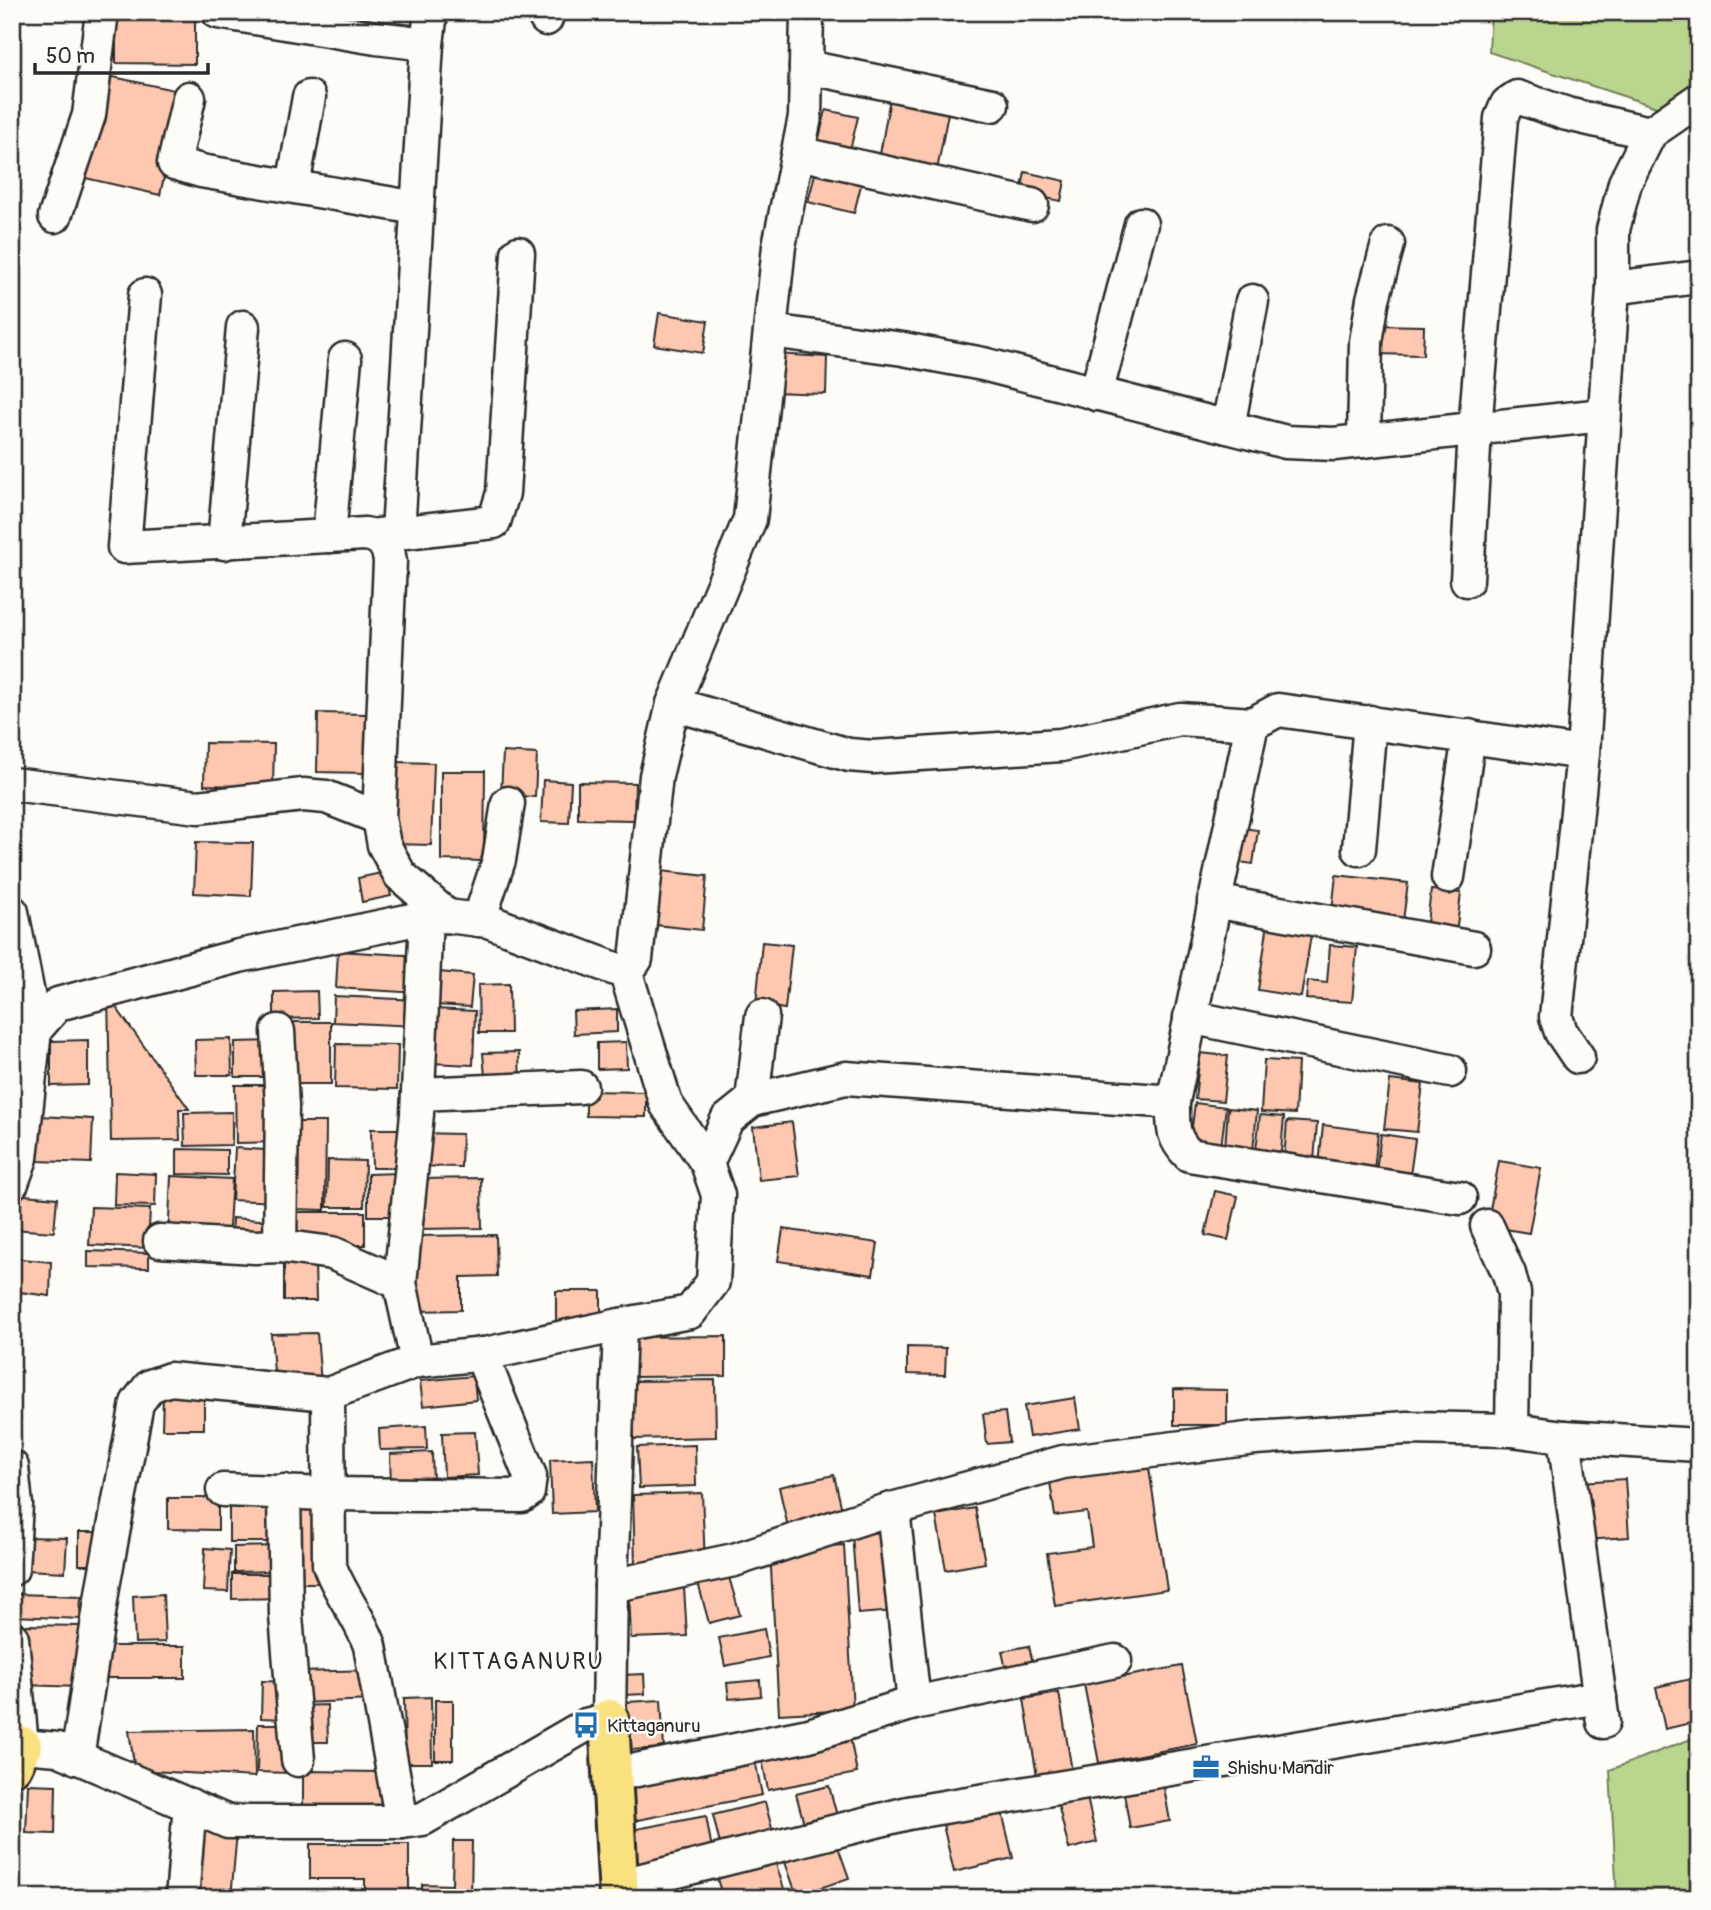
<svg xmlns="http://www.w3.org/2000/svg" width="1711" height="1910" font-family="Pangolin,sans-serif">
<style>
.green{fill:#bad68e;stroke:#72805c;stroke-width:2}
.building{fill:#fdc8af;stroke:#2b2b2b;stroke-width:2}
.lines{fill:none;stroke-linecap:round;stroke-linejoin:round}
.minor-casing{stroke:#2b2b2b;stroke-width:37}
.major-casing{stroke:#2b2b2b;stroke-width:44}
.minor{stroke:#fdfcf7;stroke-width:32}
.major{stroke:#fae180;stroke-width:38}
.labels{text-anchor:middle;stroke-width:5;stroke-linejoin:round;paint-order:stroke}
.poi-label{font-size:19px;fill:#2b2b2b;stroke:#fdfcf7;text-anchor:start}
.quarter-label{font-size:23px;letter-spacing:2px;fill:#2b2b2b;stroke:#fdfcf7}
</style>
<rect width="100%" height="100%" fill="#fdfcf7"/>
<filter id="ink" filterUnits="userSpaceOnUse"><feTurbulence type="fractalNoise" baseFrequency=".0143" numOctaves="2"/><feDisplacementMap in="SourceGraphic" scale="14" xChannelSelector="R" yChannelSelector="G"/><feConvolveMatrix kernelMatrix="1 2 1 2 8 2 1 2 1" color-interpolation-filters="sRGB"/></filter>
<g filter="url(#ink)">
<g class="green">
<polygon points="1491,12 1699,12 1699,121 1489,52"/>
<polygon points="1699,1736 1699,1898 1617,1898 1610,1770"/>
</g>
<g class="building">
<polygon points="116,13 195,14 195,64 116,63"/>
<polygon points="104,75 183,92 160,195 81,177"/>
<polygon points="890,98 949,108 937,170 879,160"/>
<polygon points="826,110 858,117 850,150 818,142"/>
<polygon points="817,166 863,177 854,213 808,202"/>
<polygon points="1025,172 1065,181 1061,201 1021,193"/>
<polygon points="659,313 708,321 703,353 654,345"/>
<polygon points="1375,325 1424,326 1423,355 1374,354"/>
<polygon points="774,354 827,357 826,394 772,392"/>
<polygon points="318,713 367,714 366,773 317,772"/>
<polygon points="205,743 274,744 273,787 204,785"/>
<polygon points="503,752 537,754 535,797 501,795"/>
<polygon points="397,762 434,763 431,845 394,844"/>
<polygon points="441,771 485,771 484,861 441,860"/>
<polygon points="543,780 571,782 569,823 541,822"/>
<polygon points="578,782 635,783 634,820 578,819"/>
<polygon points="1242,828 1258,830 1253,864 1238,862"/>
<polygon points="196,842 253,843 251,896 194,893"/>
<polygon points="661,871 707,876 702,930 656,925"/>
<polygon points="386,872 391,896 362,902 358,878"/>
<polygon points="1336,875 1408,883 1402,928 1331,920"/>
<polygon points="1431,890 1461,893 1456,934 1426,931"/>
<polygon points="1268,923 1312,929 1301,997 1258,990"/>
<polygon points="762,942 792,945 785,1009 756,1005"/>
<polygon points="1330,945 1357,947 1352,1002 1306,999 1308,981 1327,983"/>
<polygon points="338,951 421,956 419,993 336,988"/>
<polygon points="439,972 473,975 470,1007 436,1005"/>
<polygon points="509,984 510,1033 479,1033 478,985"/>
<polygon points="317,991 318,1018 274,1019 274,992"/>
<polygon points="108,996 189,1109 179,1109 180,1140 111,1141"/>
<polygon points="334,996 418,1000 416,1026 333,1022"/>
<polygon points="433,1009 475,1011 473,1065 431,1063"/>
<polygon points="617,1009 617,1032 574,1034 573,1011"/>
<rect x="281" y="1022" width="50" height="62"/>
<polygon points="231,1039 232,1075 196,1075 195,1040"/>
<polygon points="88,1040 88,1085 51,1086 51,1041"/>
<polygon points="272,1041 272,1077 235,1077 235,1042"/>
<polygon points="626,1042 627,1068 597,1069 597,1043"/>
<polygon points="336,1044 398,1045 397,1089 335,1088"/>
<polygon points="519,1052 520,1086 486,1088 483,1053"/>
<polygon points="1200,1053 1228,1056 1223,1101 1195,1099"/>
<polygon points="1264,1060 1298,1062 1295,1114 1261,1112"/>
<polygon points="1390,1080 1423,1084 1417,1132 1384,1129"/>
<polygon points="235,1085 280,1085 281,1142 236,1143"/>
<polygon points="586,1091 646,1092 646,1117 586,1116"/>
<polygon points="1195,1103 1226,1107 1221,1147 1190,1143"/>
<polygon points="1228,1108 1257,1111 1253,1150 1225,1148"/>
<polygon points="232,1112 232,1145 185,1146 184,1113"/>
<polygon points="1260,1115 1284,1117 1281,1152 1256,1150"/>
<polygon points="40,1116 93,1119 91,1163 38,1161"/>
<polygon points="1287,1121 1317,1123 1314,1162 1284,1160"/>
<polygon points="294,1122 326,1122 325,1210 292,1209"/>
<polygon points="792,1122 799,1176 759,1180 753,1127"/>
<polygon points="1323,1125 1378,1132 1374,1171 1319,1165"/>
<polygon points="371,1129 403,1129 403,1168 372,1168"/>
<polygon points="416,1133 462,1134 461,1167 415,1166"/>
<polygon points="1381,1134 1415,1139 1410,1176 1376,1172"/>
<polygon points="235,1148 280,1151 277,1202 232,1200"/>
<polygon points="177,1149 227,1150 227,1175 177,1174"/>
<polygon points="328,1160 365,1161 364,1207 327,1207"/>
<polygon points="1499,1161 1541,1168 1529,1233 1487,1226"/>
<polygon points="115,1172 156,1174 155,1206 114,1205"/>
<polygon points="399,1173 400,1216 368,1216 368,1174"/>
<polygon points="171,1176 232,1179 228,1243 168,1240"/>
<polygon points="481,1178 482,1228 420,1229 419,1179"/>
<polygon points="1215,1191 1238,1196 1228,1240 1205,1235"/>
<polygon points="13,1194 57,1198 54,1232 12,1229"/>
<polygon points="91,1207 150,1209 148,1248 89,1245"/>
<rect x="297" y="1212" width="68" height="33"/>
<polygon points="232,1218 273,1221 271,1245 231,1243"/>
<polygon points="783,1229 878,1243 873,1275 778,1261"/>
<polygon points="496,1235 497,1276 461,1277 461,1310 415,1311 413,1236"/>
<polygon points="88,1251 149,1253 149,1268 88,1267"/>
<polygon points="12,1258 51,1262 50,1296 12,1291"/>
<polygon points="284,1264 315,1264 316,1301 284,1301"/>
<rect x="556" y="1291" width="45" height="37"/>
<polygon points="317,1333 321,1384 275,1385 271,1334"/>
<polygon points="726,1336 726,1376 633,1377 632,1337"/>
<polygon points="907,1347 946,1348 945,1375 907,1374"/>
<polygon points="474,1376 476,1400 423,1406 420,1381"/>
<polygon points="715,1380 716,1437 634,1439 633,1381"/>
<polygon points="1174,1389 1227,1390 1227,1425 1174,1425"/>
<polygon points="163,1395 204,1396 204,1429 162,1429"/>
<polygon points="1075,1398 1080,1429 1029,1437 1024,1406"/>
<polygon points="1005,1412 1009,1442 987,1444 983,1414"/>
<polygon points="426,1426 427,1449 380,1450 379,1429"/>
<polygon points="475,1432 478,1475 444,1477 442,1433"/>
<polygon points="695,1445 696,1486 639,1488 637,1447"/>
<polygon points="432,1452 433,1484 391,1485 390,1454"/>
<polygon points="593,1458 595,1512 552,1514 550,1460"/>
<polygon points="1148,1461 1167,1590 1055,1606 1047,1553 1092,1547 1087,1512 1055,1516 1049,1475"/>
<polygon points="834,1475 843,1515 788,1527 779,1487"/>
<polygon points="1625,1479 1629,1537 1584,1540 1580,1482"/>
<polygon points="702,1493 705,1563 635,1565 633,1495"/>
<polygon points="168,1498 218,1498 218,1530 168,1529"/>
<polygon points="322,1503 325,1583 296,1583 293,1504"/>
<rect x="229" y="1506" width="49" height="36"/>
<polygon points="975,1508 985,1563 946,1570 936,1515"/>
<polygon points="79,1532 100,1532 99,1565 79,1565"/>
<polygon points="889,1532 895,1611 858,1614 852,1534"/>
<polygon points="26,1537 67,1538 65,1572 25,1570"/>
<polygon points="844,1545 853,1710 779,1714 770,1550"/>
<polygon points="278,1546 279,1571 234,1572 234,1547"/>
<polygon points="205,1548 230,1550 228,1592 203,1591"/>
<polygon points="232,1574 283,1574 283,1598 232,1599"/>
<polygon points="728,1574 740,1615 709,1623 698,1583"/>
<polygon points="684,1588 687,1636 631,1638 629,1590"/>
<polygon points="16,1594 81,1596 80,1619 15,1616"/>
<polygon points="163,1594 165,1642 135,1643 133,1596"/>
<polygon points="26,1625 80,1626 79,1687 24,1685"/>
<polygon points="764,1629 769,1657 725,1666 719,1638"/>
<rect x="95" y="1646" width="90" height="32"/>
<polygon points="1029,1646 1034,1668 1007,1674 1002,1651"/>
<polygon points="1182,1666 1197,1744 1099,1763 1084,1684"/>
<polygon points="372,1670 373,1700 300,1703 299,1672"/>
<polygon points="644,1674 645,1694 623,1695 621,1675"/>
<polygon points="1699,1677 1699,1721 1665,1729 1656,1687"/>
<polygon points="760,1680 761,1696 729,1699 727,1683"/>
<polygon points="262,1681 289,1682 287,1719 261,1718"/>
<polygon points="1059,1693 1073,1777 1038,1782 1024,1699"/>
<polygon points="431,1697 432,1763 405,1763 404,1698"/>
<rect x="435" y="1700" width="18" height="60"/>
<polygon points="661,1700 664,1748 629,1750 627,1702"/>
<polygon points="327,1705 328,1742 300,1742 299,1706"/>
<polygon points="258,1724 291,1724 290,1773 257,1772"/>
<polygon points="254,1729 255,1777 135,1770 129,1731"/>
<polygon points="850,1737 857,1773 768,1790 761,1754"/>
<polygon points="753,1750 762,1795 628,1822 619,1777"/>
<polygon points="303,1771 381,1772 381,1811 303,1810"/>
<polygon points="1162,1776 1170,1821 1130,1828 1122,1782"/>
<polygon points="28,1784 56,1785 55,1834 26,1833"/>
<polygon points="829,1786 839,1823 806,1831 796,1794"/>
<polygon points="1086,1793 1097,1842 1069,1849 1057,1800"/>
<polygon points="765,1802 775,1840 722,1853 713,1815"/>
<polygon points="1002,1812 1013,1858 954,1872 943,1825"/>
<polygon points="706,1816 714,1860 640,1875 631,1830"/>
<polygon points="194,1829 237,1832 231,1898 187,1898"/>
<polygon points="453,1841 472,1841 471,1898 422,1898 422,1884 452,1885"/>
<polygon points="310,1844 409,1844 409,1898 365,1898 365,1879 310,1879"/>
<polygon points="837,1844 849,1878 797,1896 785,1862"/>
<polygon points="775,1861 787,1898 723,1898 717,1879"/>
</g>
<g class="lines">
<g class="minor-casing">
<g id="minor">
<polyline points="218,12 376,38 427,44 398,533"/>
<polyline points="546,19 548,12"/>
<polyline points="427,44 431,12"/>
<polyline points="806,67 992,105"/>
<polyline points="189,98 174,163 201,171 417,208"/>
<polyline points="798,153 1032,205"/>
<polyline points="293,186 309,97"/>
<polyline points="55,216 89,115 102,12"/>
<polyline points="1613,288 1613,230 1625,183 1650,133 1698,100"/>
<path d="M145,295L124,547L365,534C381,536 388,545 390,561L379,818L384,845L400,875L447,916"/>
<polyline points="771,331 903,349 983,364 1286,442 1334,444 1603,415"/>
<polyline points="1096,394 1141,224"/>
<polyline points="1228,427 1252,301"/>
<polyline points="1364,441 1366,342 1373,299 1388,244"/>
<polyline points="379,535 494,522 503,493 518,253"/>
<polyline points="329,536 345,359"/>
<polyline points="224,543 243,327"/>
<polyline points="1467,580 1475,429 1501,118 1507,104 1517,97 1567,114 1650,133"/>
<polyline points="673,704 849,755 873,757 1061,745 1180,719 1252,724"/>
<polyline points="12,784 198,807 303,795 326,797 379,818"/>
<polyline points="1359,849 1370,722"/>
<polyline points="1448,877 1469,736"/>
<polyline points="1214,901 1474,948"/>
<polyline points="12,912 35,1030"/>
<polyline points="479,920 499,860 508,803"/>
<polyline points="626,973 636,959 656,776 673,704 750,519 779,246 805,117 807,12"/>
<polyline points="1190,1017 1450,1071"/>
<polyline points="278,1031 282,1107 280,1246"/>
<polyline points="1578,1057 1561,1032 1556,1017 1583,753"/>
<polyline points="418,1094 581,1087"/>
<polyline points="752,1100 762,1016"/>
<path d="M1173,1102C1173,1125 1171,1137 1189,1155L1460,1198"/>
<polyline points="707,1163 727,1120 752,1100 846,1078 1173,1102 1252,724 1278,710 1583,753 1613,288 1699,277"/>
<polyline points="12,1183 21,1158 35,1030 58,1004 239,956 426,917 447,916 488,921 626,973"/>
<polyline points="1487,1226 1509,1274 1514,1293 1512,1430"/>
<polyline points="160,1241 255,1247 280,1246 332,1253 400,1283"/>
<polyline points="417,1361 400,1283 417,1114 426,917"/>
<path d="M328,1394L329,1564C339,1593 360,1617 370,1646L402,1822"/>
<polyline points="1564,1437 1603,1722"/>
<polyline points="12,1467 16,1505 12,1569"/>
<polyline points="223,1490 328,1494 522,1496 528,1492 530,1476 481,1354"/>
<polyline points="284,1491 286,1616 298,1760"/>
<polyline points="893,1509 914,1703"/>
<polyline points="611,1586 734,1560 881,1512 1063,1462 1255,1438 1407,1428 1512,1430 1564,1437 1699,1445"/>
<polyline points="12,1638 22,1746 58,1749 228,1822 402,1822 423,1819 586,1725 609,1719 611,1586 620,1325 690,1312 713,1282 718,1195 707,1163 666,1104 626,973"/>
<polyline points="77,1758 103,1587 137,1403 150,1386 170,1379 328,1394 417,1361 485,1354 620,1325"/>
<polyline points="612,1775 809,1735 914,1703 1115,1661"/>
<polyline points="618,1886 908,1813 1600,1697"/>
<polyline points="182,1898 190,1805"/>
</g>
</g>
<g class="major-casing">
<g id="major">
<polyline points="609,1719 619,1898"/>
<polyline points="12,1766 22,1746"/>
</g>
</g>
<use href="#minor" class="minor"/>
<use href="#major" class="major"/>
</g>
</g>
<defs>
<g id="bus-bare" transform="scale(2.1)"><path d="M-5-6H5V4H4V6H2V4H-2V6H-4V4H-5ZM-3.5-4V0h7V-4ZM-3.5 1.2v1.5H-2V1.2ZM2 1.2v1.5H3.5V1.2Z" fill="#1f6fb2" stroke="#fdfcf7" stroke-width="2.5" paint-order="stroke"/></g>
<g id="office-bare" transform="scale(2.1)"><path d="M-6-3h4V-5.5h4V-3h4V5H-6ZM-1-4.5V-3h2v-1.5ZM-6 0V1H6V0Z" fill="#1f6fb2" stroke="#fdfcf7" stroke-width="2.5" paint-order="stroke"/></g>
</defs>
<g fill-rule="evenodd">
<use href="#bus-bare" x="586" y="1725"/>
<use href="#office-bare" x="1206" y="1767"/>
</g>
<g class="labels">
<g class="poi-label">
<text x="607" y="1732">Kittaganuru</text>
<text x="1227" y="1774">Shishu Mandir</text>
</g>
<g class="quarter-label">
<text x="519" y="1669">KITTAGANURU</text>
</g>
</g>
<rect width="1711" height="1910" fill="none" stroke="#fdfcf7" stroke-width="42"/>
<rect x="21" y="21" width="1669" height="1868" fill="none" stroke="#2b2b2b" stroke-width="2.5" filter="url(#ink)"/>
<path d="M35 63v10h173v-10" fill="none" stroke="#2b2b2b" stroke-width="3.5"/>
<text x="46" y="63" font-size="21" fill="#2b2b2b" stroke="#fdfcf7" stroke-width="5" paint-order="stroke">50 m</text>
</svg>
